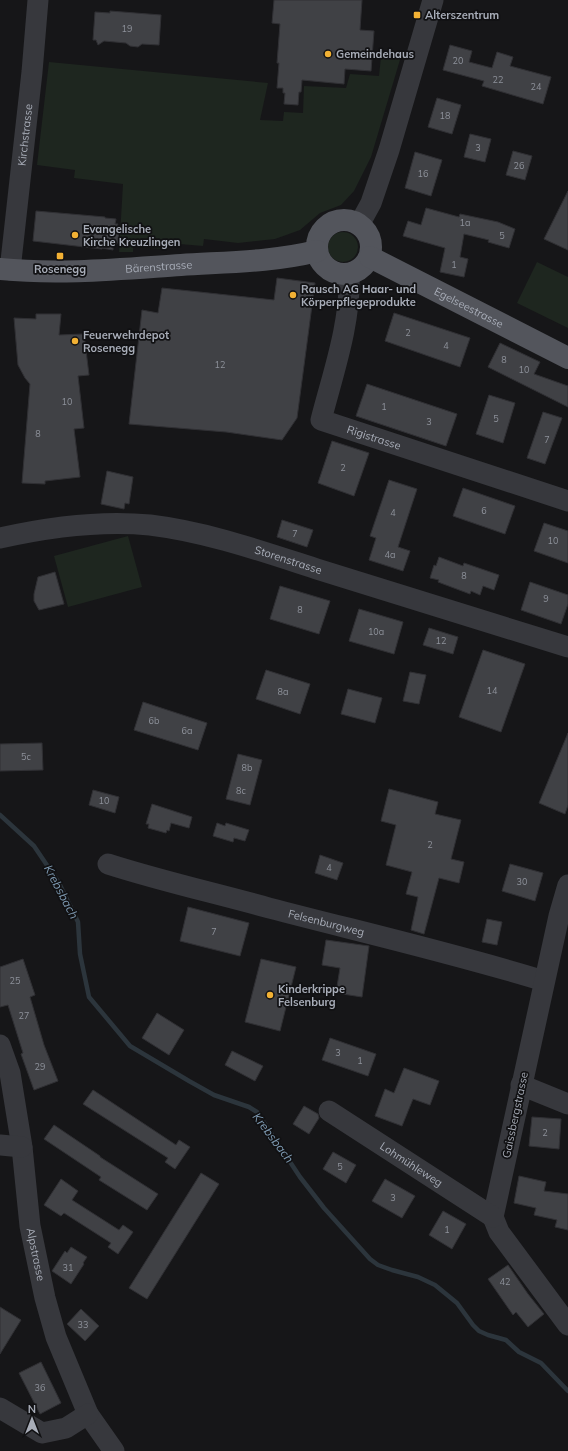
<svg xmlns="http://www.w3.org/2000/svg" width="568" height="1451" font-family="Mulish,sans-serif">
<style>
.green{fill:#1e261f}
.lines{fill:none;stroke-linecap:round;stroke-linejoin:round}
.stream{stroke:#2c353c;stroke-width:4.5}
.building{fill:#404145;stroke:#303034}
.minor{stroke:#37383d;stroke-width:21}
.major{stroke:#53555c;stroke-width:22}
.poi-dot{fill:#f2b134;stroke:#111113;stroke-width:1.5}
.labels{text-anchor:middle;stroke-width:3.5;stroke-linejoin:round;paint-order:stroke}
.number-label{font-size:9px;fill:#8e929b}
.poi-label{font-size:11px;font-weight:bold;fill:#a8adb8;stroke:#111113;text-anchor:start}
.street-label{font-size:11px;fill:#a8adb8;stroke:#111113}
.water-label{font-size:12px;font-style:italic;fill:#7f9bb3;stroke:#111113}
</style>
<rect width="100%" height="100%" fill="#161618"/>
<g class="green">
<polygon points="402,53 371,157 354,191 341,205 320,213 300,230 275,239 238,243 204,239 203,246 168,243 167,249 133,247 133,252 119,252 123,184 74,178 75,170 37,165 49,62 268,83 260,120 283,121 284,112 303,113 304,86 346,88 350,74 379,76 381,57"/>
<circle cx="343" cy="247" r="15"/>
<polygon points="537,262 568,277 568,328 517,303"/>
<polygon points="128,536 142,587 68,607 54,556"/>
</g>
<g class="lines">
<polyline class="stream" points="0,815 34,846 59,883 78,922 80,954 89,997 130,1046 189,1081 214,1095 249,1107 257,1112 300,1177 324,1208 370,1259 378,1265 392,1270 418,1277 435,1285 457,1303 473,1325 479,1331 488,1335 506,1340 519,1352 541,1363 568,1391"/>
</g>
<g class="building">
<polygon points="274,0 362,0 360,30 374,31 371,71 345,69 344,84 302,80 301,92 299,92 298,105 284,104 285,93 283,93 283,88 277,88 279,63 277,63 280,24 272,23"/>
<polygon points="110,11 161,15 159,45 142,44 138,47 130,46 126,43 104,41 98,45 96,40 93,40 95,12 110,13"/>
<polygon points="450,45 472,51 469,62 492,68 497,52 513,57 510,66 551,77 543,104 482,86 484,81 443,70"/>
<polygon points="437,98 461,105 452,134 428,127"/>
<polygon points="470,134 491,139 485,162 464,157"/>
<polygon points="513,151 532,156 525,180 506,175"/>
<polygon points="415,152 442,160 431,196 405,188"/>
<polygon points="568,191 568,250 544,239"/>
<polygon points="426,208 459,217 460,214 498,222 515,229 509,248 488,242 489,240 464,234 460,257 468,259 464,277 440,272 445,248 403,236 408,221 421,225"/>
<polygon points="36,211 105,217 105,218 116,219 115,224 118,224 117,226 119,227 118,243 116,243 116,245 113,245 113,250 102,248 102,249 33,241"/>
<polygon points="277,278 315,283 297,418 282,440 226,432 129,424 142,310 158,313 162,288 274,300"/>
<polygon points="394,313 470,338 460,367 385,341"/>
<polygon points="36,314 61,314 59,335 84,334 89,375 78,376 84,428 74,429 80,477 45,481 45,484 22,483 30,384 25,378 18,365 14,318 36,319"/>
<polygon points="500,343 540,362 534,374 568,386 568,407 488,367"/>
<polygon points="367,384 457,414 446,446 356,416"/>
<polygon points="489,395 515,403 503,443 476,434"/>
<polygon points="543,412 562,418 545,464 527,458"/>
<polygon points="332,441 369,453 354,496 318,483"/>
<polygon points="107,471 133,477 129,504 125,503 124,509 101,504"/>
<polygon points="389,480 417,489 398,547 410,551 403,571 369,560 376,538 370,536"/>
<polygon points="463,488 515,506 505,534 453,516"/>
<polygon points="282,520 313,530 307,547 277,537"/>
<polygon points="544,523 568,531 568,563 534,551"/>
<polygon points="439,557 463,566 464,563 499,575 494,590 483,586 480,595 471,591 470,594 438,582 439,580 430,578 434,565 436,566"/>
<polygon points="55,572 64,604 39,610 34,601 34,594 38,577"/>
<polygon points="530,582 568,595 568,604 561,624 521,610"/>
<polygon points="280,586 330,601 319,634 270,619"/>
<polygon points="359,609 403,622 394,654 349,641"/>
<polygon points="429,628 458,637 453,654 423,645"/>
<polygon points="483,650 525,664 501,732 459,717"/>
<polygon points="266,670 310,684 300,714 256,699"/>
<polygon points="410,672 426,675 419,704 403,701"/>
<polygon points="348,689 382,698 375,723 341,714"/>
<polygon points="143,702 207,723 198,750 134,730"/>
<polygon points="568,733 568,805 565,814 539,803"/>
<polygon points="42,743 43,770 0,771 0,744"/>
<polygon points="238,754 262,760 250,805 226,799"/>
<polygon points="389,789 438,802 435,814 461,820 451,859 464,862 459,883 439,878 424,934 411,930 418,897 406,894 412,872 386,865 396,825 381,821"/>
<polygon points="93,790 119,797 115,813 89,805"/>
<polygon points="152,804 192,817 189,828 171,823 169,831 167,830 166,833 148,828 149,824 146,824"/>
<polygon points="217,823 225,826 226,823 249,830 245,841 234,838 233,842 213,836"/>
<polygon points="320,855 343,863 337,880 315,873"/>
<polygon points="510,864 543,873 535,901 502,891"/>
<polygon points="188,907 249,923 240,956 180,941"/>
<polygon points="487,919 502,922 497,945 482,942"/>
<polygon points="326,940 369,946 362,997 336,993 340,968 322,965"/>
<polygon points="23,959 35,995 30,997 44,1045 58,1081 34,1090 21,1054 23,1053 8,1005 0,1007 0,967"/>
<polygon points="261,959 296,967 280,1031 245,1022"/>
<polygon points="157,1013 184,1030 169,1055 142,1038"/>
<polygon points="330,1038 376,1054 368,1076 322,1060"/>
<polygon points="232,1051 263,1066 255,1081 225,1065"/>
<polygon points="404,1068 439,1081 430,1105 413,1099 402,1126 375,1116 385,1089 394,1093"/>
<polygon points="93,1090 176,1145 179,1140 190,1147 175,1169 165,1162 168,1158 83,1104"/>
<polygon points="304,1106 318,1114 319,1118 309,1134 293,1124"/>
<polygon points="532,1117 561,1119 559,1149 529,1146"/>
<polygon points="54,1125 100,1156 100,1157 158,1194 147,1210 99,1180 101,1177 44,1139"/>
<polygon points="333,1152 356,1165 346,1183 323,1169"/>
<polygon points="201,1173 219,1184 147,1299 129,1288"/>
<polygon points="519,1176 546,1182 544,1191 568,1194 568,1230 555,1227 557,1220 534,1215 536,1208 514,1203"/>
<polygon points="61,1179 78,1191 72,1200 119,1230 123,1225 133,1232 118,1254 108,1247 111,1243 64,1213 61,1216 44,1205"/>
<polygon points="385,1179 415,1196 402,1218 372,1201"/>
<polygon points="443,1211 466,1224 452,1249 429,1235"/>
<polygon points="71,1247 87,1257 83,1263 84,1264 71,1284 52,1271 65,1251 67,1253"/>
<polygon points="508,1265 528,1294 544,1314 528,1327 516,1312 513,1315 488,1279"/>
<polygon points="0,1307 21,1320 0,1354"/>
<polygon points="81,1309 99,1326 85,1341 67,1324"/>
<polygon points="41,1362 61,1403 40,1414 19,1373"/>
</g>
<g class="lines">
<g class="minor">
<polyline points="359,225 371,203 389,150 433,0"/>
<path id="s1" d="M10,270L32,72L38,0"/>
<path id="s2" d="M349,274C351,323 333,373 321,420L568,501"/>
<path id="s3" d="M0,538C49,527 99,520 150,525C208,532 264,552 320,570C402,595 485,621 568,647"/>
<path id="s4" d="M108,864C161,881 215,893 269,908C361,932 453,953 544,981"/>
<polyline points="568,885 559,916 493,1217 499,1232 568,1325"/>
<path id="s5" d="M0,1045L10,1073L22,1147L30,1226L45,1298L56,1337L88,1414L114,1451"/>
<polyline points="521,1085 568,1104"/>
<path id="s6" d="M329,1111L493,1217"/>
<polyline points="0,1145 22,1147"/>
<polyline points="0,1408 42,1433 66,1428 88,1414"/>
</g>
<g class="major">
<circle cx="344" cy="247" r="27"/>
<path id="s7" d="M370,257L568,358"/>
<path id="s8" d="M0,269C60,275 121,269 181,265C226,262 273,262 317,251"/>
</g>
</g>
<g class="poi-dot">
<rect x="413" y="11" width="8" height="8" rx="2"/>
<circle cx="328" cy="54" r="4"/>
<circle cx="75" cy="235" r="4"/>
<rect x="56" y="252" width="8" height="8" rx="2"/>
<circle cx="293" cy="295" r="4"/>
<circle cx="75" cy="341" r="4"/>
<circle cx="270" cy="995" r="4"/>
</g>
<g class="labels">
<g class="number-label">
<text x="127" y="32">19</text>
<text x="458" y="64">20</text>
<text x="498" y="83">22</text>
<text x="536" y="90">24</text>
<text x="445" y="119">18</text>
<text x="478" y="151">3</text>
<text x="519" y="169">26</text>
<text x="423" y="177">16</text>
<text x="465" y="226">1a</text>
<text x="502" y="239">5</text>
<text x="454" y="268">1</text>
<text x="408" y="336">2</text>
<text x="446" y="349">4</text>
<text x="504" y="363">8</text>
<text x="220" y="368">12</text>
<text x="524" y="373">10</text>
<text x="67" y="405">10</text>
<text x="384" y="410">1</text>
<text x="496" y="422">5</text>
<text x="429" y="425">3</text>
<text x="38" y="437">8</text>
<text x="547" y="443">7</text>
<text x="343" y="471">2</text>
<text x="484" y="514">6</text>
<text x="393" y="516">4</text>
<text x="295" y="537">7</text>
<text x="553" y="544">10</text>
<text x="390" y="558">4a</text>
<text x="464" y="579">8</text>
<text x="546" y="602">9</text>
<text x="300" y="613">8</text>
<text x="376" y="635">10a</text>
<text x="441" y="644">12</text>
<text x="492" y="694">14</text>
<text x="283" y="695">8a</text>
<text x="154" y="724">6b</text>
<text x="187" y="734">6a</text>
<text x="26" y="760">5c</text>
<text x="247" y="771">8b</text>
<text x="241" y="794">8c</text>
<text x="104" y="804">10</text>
<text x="430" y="848">2</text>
<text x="329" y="871">4</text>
<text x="522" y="885">30</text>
<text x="214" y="935">7</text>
<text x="15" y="984">25</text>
<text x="24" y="1019">27</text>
<text x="338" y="1056">3</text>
<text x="360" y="1064">1</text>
<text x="40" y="1070">29</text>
<text x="545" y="1136">2</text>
<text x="340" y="1170">5</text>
<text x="393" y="1201">3</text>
<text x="447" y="1233">1</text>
<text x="68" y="1271">31</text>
<text x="505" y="1285">42</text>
<text x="83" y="1328">33</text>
<text x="40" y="1391">36</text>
</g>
<g class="poi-label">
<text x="425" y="19">Alterszentrum</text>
<text x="336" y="58">Gemeindehaus</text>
<text x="83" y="233">Evangelische<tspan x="83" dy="13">Kirche Kreuzlingen</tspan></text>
<text x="60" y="273" text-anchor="middle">Rosenegg</text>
<text x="301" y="293">Rausch AG Haar- und<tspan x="301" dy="13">Körperpflegeprodukte</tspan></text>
<text x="83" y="339">Feuerwehrdepot<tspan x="83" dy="13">Rosenegg</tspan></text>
<text x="278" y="993">Kinderkrippe<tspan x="278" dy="13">Felsenburg</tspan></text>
</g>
<g class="street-label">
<text dy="4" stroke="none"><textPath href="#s1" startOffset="136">Kirchstrasse</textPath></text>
<text dy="4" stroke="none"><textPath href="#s8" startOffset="159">Bärenstrasse</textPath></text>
<text dy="4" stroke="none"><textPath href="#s7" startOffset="111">Egelseestrasse</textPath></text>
<text dy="4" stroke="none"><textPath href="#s2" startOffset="205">Rigistrasse</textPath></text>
<text dy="4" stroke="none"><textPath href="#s3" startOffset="294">Storenstrasse</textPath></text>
<text dy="4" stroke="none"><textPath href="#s4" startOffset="226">Felsenburgweg</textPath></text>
<text transform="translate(515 1115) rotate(-78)" y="4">Gaissbergstrasse</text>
<text dy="4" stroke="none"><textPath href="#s6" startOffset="98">Lohmühleweg</textPath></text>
<text dy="4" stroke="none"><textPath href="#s5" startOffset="213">Alpstrasse</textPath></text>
</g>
<g class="water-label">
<text transform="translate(61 892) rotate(62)" y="4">Krebsbach</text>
<text transform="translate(273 1138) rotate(53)" y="4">Krebsbach</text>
</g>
</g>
<g transform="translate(32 1419)" stroke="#111113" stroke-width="3" paint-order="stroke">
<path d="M0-3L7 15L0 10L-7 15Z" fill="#a8adb8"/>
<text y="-6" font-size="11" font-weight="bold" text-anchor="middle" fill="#a8adb8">N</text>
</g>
</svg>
